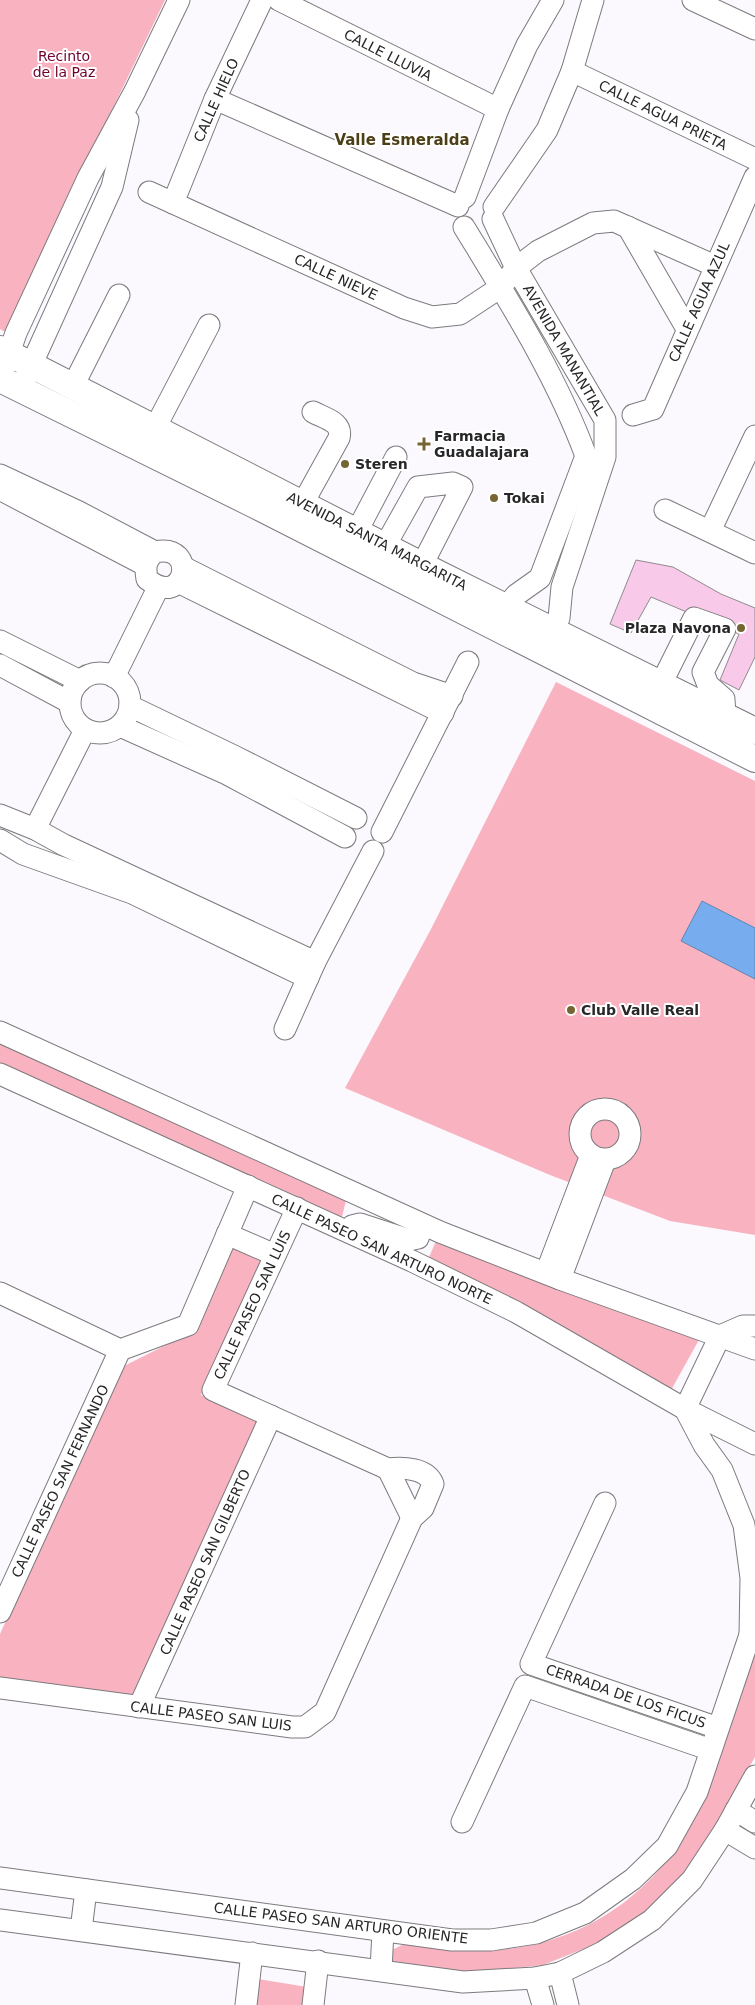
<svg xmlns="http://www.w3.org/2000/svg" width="755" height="2005" font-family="'DejaVu Sans',sans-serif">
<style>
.green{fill:#f9b2bf}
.water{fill:#77adef;stroke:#5f84b3}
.building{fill:#f8c9e8;stroke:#908b8e}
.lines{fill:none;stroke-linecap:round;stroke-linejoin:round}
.minor-casing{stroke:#7c7a7e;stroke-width:23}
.major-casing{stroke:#7c7a7e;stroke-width:28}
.minor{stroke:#fff;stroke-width:21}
.major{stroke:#fff;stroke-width:26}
.poi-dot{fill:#756533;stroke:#fff;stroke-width:2}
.labels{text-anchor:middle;stroke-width:4;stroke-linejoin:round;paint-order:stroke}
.street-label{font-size:14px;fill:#272628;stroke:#fff}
.park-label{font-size:14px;fill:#70002d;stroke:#fff}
.poi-label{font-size:14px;font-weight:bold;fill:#272628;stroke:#fff;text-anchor:start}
.neighbourhood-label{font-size:15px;font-weight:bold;fill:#4c3f17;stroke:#fff}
</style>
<rect width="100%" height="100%" fill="#fbf9fe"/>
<g class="green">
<polygon points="0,0 165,0 5,332 0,329"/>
<polygon points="556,682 755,781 755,1235 670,1221 550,1175 345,1088 430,931"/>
<polygon points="0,1036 348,1192 341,1221 0,1066"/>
<polygon points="436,1241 700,1338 670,1392 427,1262"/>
<polygon points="232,1247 263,1261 201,1395 258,1421 131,1697 0,1679 0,1634 120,1368 194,1331"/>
<path d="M755,1645V1757L707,1841L682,1878L655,1907L616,1936L543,1965L469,1973L392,1964L390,1951L402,1945C428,1943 455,1951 481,1951C580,1949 662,1893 701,1803Z"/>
<polygon points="258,1979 307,1987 305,2005 255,2005"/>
</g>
<polygon class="water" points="702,901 755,928 755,979 681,941"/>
<polygon class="building" points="636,560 673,567 721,594 755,608 755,657 739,690 720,680 739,634 651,597 631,633 610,624"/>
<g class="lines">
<g class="minor-casing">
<g id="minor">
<polyline points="279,0 498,109"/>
<polyline points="693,0 755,29"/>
<polyline points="572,71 755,159"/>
<polyline points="215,99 458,206"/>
<polyline points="149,192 404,308 432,317 460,314 501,287 516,268 538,251 593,223 614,221 715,266"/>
<polyline points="465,197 498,109 527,45 553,0"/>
<polyline points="173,203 215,99 262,0"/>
<polyline points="494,207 547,130 572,71 593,0"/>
<polyline points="493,219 516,268 605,420 605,457 562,587 559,618 553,630"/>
<path d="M464,227C509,301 556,375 586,456L540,578L516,595L506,607"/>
<polyline points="628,227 687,329"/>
<polyline points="4,368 16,333 88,178 135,91 179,0"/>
<polyline points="25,379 112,187 128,120"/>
<polyline points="73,386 119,295"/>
<polyline points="633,415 653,409 755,177"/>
<polyline points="155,428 209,325"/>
<path d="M0,475L79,512L155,552C199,542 186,611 147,579C145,567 145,561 155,552"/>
<polyline points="5,492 145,565"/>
<path d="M303,503L339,438C343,422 326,419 313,412"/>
<polyline points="665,510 755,553"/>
<polyline points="357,531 396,457"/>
<polyline points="710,531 755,436"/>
<polyline points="385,546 418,487 453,483 462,487 422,565"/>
<polyline points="183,567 413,683 452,696"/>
<polyline points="178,582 443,713"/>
<polyline points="0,641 80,681"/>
<polyline points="0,665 69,702"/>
<circle cx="100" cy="703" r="30"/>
<polyline points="114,677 158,588"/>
<polyline points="661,684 694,618 725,629 703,672 708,685 724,699 725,716"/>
<polyline points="130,706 236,757 356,818"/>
<polyline points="120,726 227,774 345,837"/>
<polyline points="0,815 35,829 64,845 315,962"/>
<polyline points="35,829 85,730"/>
<polyline points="382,832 468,662"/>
<polyline points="0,840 23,854 132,893 308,978"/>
<polyline points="285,1029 315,962 373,851"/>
<polyline points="0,1032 440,1232 560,1279 755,1349"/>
<polyline points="0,1074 412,1261 516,1312 685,1409 755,1444"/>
<circle cx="605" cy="1134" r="25"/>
<polyline points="352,1226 360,1224 409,1240 418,1238 423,1225"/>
<polyline points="227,1234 275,1255"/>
<polyline points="546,1273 591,1155"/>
<polyline points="560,1279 605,1160"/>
<polyline points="0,1293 120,1350 188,1325 248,1186"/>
<polyline points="388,1469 412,1518"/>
<polyline points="605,1503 531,1664 718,1728"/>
<polyline points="0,1612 120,1350"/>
<polyline points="750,1635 751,1578 744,1525 722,1470 704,1445 685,1409 720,1336 743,1326 755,1326"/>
<path d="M0,1688L292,1727H305L325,1712L412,1518L423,1508L433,1484C427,1468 403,1467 388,1469L213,1390L297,1208"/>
<polyline points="139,1707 271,1416"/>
<polyline points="736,1810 755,1822"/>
<polyline points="462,1822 525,1686 711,1750"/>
<polyline points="725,1830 755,1848"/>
<polyline points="0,1878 452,1940 491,1940 536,1933 585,1913 633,1879 667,1846 697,1792 755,1620"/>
<polyline points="0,1920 463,1982 535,1978 560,1973 603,1952 652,1920 692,1880 725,1830 755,1776"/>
<polyline points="81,1930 86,1890"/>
<polyline points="381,1970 383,1931"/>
<polyline points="560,1973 568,2005"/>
<polyline points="535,1978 543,2005"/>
<polyline points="246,2005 252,1953"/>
<polyline points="313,2005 318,1961"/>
</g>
</g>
<g class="major-casing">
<g id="major">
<polyline points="0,349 437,573 755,731"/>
<polyline points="0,379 253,504 755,759"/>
</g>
</g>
<use href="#minor" class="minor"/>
<use href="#major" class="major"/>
</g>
<g class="poi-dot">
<path d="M421.5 436.5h5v5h5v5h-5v5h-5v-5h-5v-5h5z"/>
<circle cx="345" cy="464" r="5"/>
<circle cx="494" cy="498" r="5"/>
<circle cx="741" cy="628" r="5"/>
<circle cx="571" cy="1010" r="5"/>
</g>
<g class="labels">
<g class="street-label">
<text transform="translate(388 55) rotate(27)" y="5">CALLE LLUVIA</text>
<text transform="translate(216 100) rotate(-66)" y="5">CALLE HIELO</text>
<text transform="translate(663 115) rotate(26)" y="5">CALLE AGUA PRIETA</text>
<text transform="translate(336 277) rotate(25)" y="5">CALLE NIEVE</text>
<text transform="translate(699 302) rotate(-66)" y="5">CALLE AGUA AZUL</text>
<text transform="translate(564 350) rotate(60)" y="5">AVENIDA MANANTIAL</text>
<text transform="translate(377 541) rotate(27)" y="5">AVENIDA SANTA MARGARITA</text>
<text transform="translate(382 1249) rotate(25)" y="5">CALLE PASEO SAN ARTURO NORTE</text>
<text transform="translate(252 1305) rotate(-65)" y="5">CALLE PASEO SAN LUIS</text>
<text transform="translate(60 1481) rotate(-65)" y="5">CALLE PASEO SAN FERNANDO</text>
<text transform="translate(205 1562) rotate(-66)" y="5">CALLE PASEO SAN GILBERTO</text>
<text transform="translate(626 1696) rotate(19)" y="5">CERRADA DE LOS FICUS</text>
<text transform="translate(211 1716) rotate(7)" y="5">CALLE PASEO SAN LUIS</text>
<text transform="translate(341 1923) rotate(7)" y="5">CALLE PASEO SAN ARTURO ORIENTE</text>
</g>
<g class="park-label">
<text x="64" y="61">Recinto<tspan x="64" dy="16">de la Paz</tspan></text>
</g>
<g class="poi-label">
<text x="434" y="441">Farmacia<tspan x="434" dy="16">Guadalajara</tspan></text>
<text x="355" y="469">Steren</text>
<text x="504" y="503">Tokai</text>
<text x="731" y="633" text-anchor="end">Plaza Navona</text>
<text x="581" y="1015">Club Valle Real</text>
</g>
<g class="neighbourhood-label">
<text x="402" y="145">Valle Esmeralda</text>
</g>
</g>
</svg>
